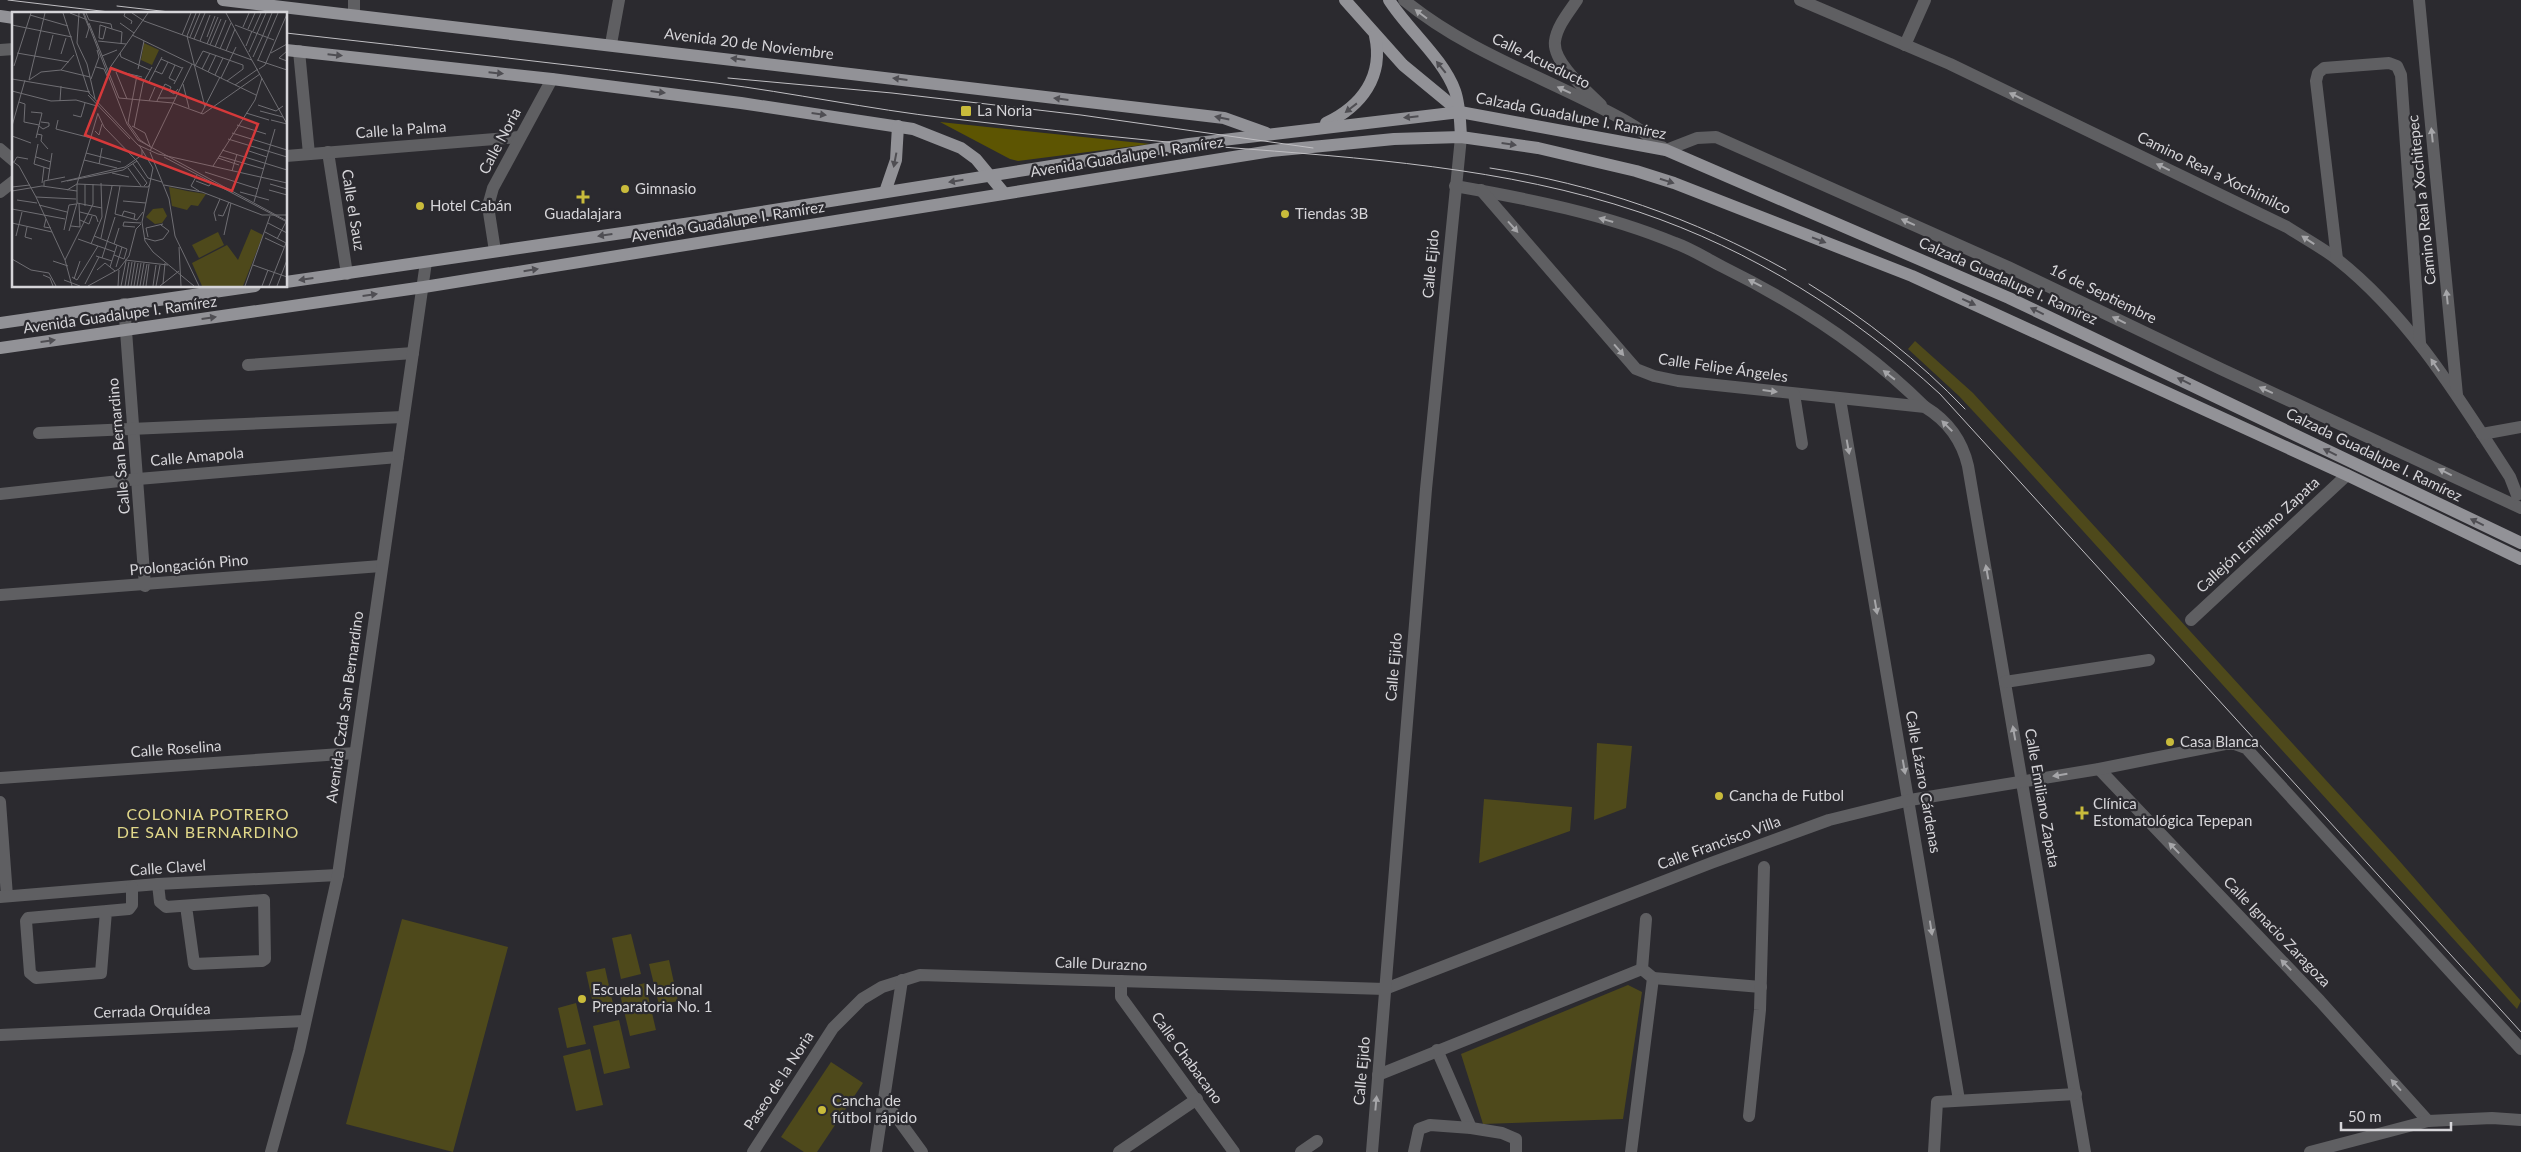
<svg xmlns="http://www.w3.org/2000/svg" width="2521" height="1152" font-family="Lato,sans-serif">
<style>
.green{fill:#4e491b}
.forest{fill:#5d5502}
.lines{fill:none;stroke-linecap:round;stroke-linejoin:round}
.minor{stroke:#5f5f62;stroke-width:12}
.major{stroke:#929297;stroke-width:12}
.tram{stroke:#c0bfc3;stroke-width:1}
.oneway{fill:#a6a6a9}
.oneway2{fill:#4f4e53}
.poi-dot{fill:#c9bb3b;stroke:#2b2a2f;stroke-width:2}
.labels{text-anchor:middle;stroke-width:4.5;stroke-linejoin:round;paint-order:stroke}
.street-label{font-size:15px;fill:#d6d5d9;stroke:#2b2a2f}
.poi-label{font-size:15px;fill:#d6d5d9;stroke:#2b2a2f;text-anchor:start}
.neighbourhood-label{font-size:16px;letter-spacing:1px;fill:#e1d88a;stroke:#2b2a2f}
.inset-road{fill:none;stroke:#6f6e73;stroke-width:1}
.view{fill:#d6393a;fill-opacity:0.15;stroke:#d6393a;stroke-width:2.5}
.inset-edge{fill:none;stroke:#d6d5d9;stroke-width:2.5}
</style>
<rect width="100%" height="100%" fill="#2b2a2f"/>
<g class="green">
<polygon points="1915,341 1973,393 2396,857 2521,1001 2517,1009 2014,455 1959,396 1908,349"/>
<polygon points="1597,743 1632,746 1626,808 1594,820"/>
<polygon points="1484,799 1572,807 1570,831 1479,863"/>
<polygon points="402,919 508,947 453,1152 346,1124"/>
<polygon points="631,934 641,974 621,979 612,938"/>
<polygon points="669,960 678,1001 659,1005 649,964"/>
<polygon points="605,968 614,1008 595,1013 586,972"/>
<polygon points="645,983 656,1030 630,1036 619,990"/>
<polygon points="1628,985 1642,992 1623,1119 1483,1124 1461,1054"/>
<polygon points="576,1003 586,1044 567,1048 558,1008"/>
<polygon points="619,1020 630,1068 604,1074 593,1026"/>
<polygon points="590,1049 603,1105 576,1111 563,1056"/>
<polygon points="831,1062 863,1083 817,1152 804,1152 781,1137"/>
</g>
<polygon class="forest" points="940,122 1150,144 1018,161 1010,159"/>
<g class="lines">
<g class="minor">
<path d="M1404,0C1471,55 1554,80 1629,123C1642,130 1654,141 1666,150L1697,138L1716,137L2008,267L2221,369L2521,508"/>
<path d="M1577,0C1569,12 1557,26 1555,41C1552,62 1587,91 1601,105"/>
<path d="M1800,0L1950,64L2287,227C2304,238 2323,248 2338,260C2411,318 2460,400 2510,477L2517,495"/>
<polyline points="2419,0 2457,395"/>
<polyline points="354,15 354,0"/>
<polyline points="611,44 619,0"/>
<polyline points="1905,45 1925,0"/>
<polyline points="0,50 14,49"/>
<polyline points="299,51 309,154"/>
<polyline points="0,149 14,161"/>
<polyline points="328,152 347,274"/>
<polyline points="286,156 519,137"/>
<path d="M1455,186C1529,199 1605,214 1675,243C1692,249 1707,259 1723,267C1796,303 1867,349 1925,407"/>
<path d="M1481,190L1636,369L1654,376L1678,381L1925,407C1948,421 1962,440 1968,466L2085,1152"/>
<polyline points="0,192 14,181"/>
<polyline points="495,251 488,206 493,188 552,79"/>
<polyline points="2337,259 2316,81 2318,73 2324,68 2389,63 2397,66 2401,75 2420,343"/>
<polyline points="124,304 145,586"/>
<polyline points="248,365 413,353"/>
<polyline points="1794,394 1802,444"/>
<polyline points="1840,399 1959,1100"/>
<polyline points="39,433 403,417"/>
<polyline points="2482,434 2521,427"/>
<polyline points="0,494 138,479 398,457"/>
<polyline points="0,595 381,566"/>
<polyline points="2191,620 2347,475"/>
<polyline points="2005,682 2149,660"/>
<polyline points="2099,769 2320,1001 2428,1121"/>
<polyline points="0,778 355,753"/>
<polyline points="0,802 7,896"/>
<polyline points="158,884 160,902 166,907 264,900 265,959 262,961 194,964 186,906"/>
<polyline points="0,897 158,884 338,875"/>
<polyline points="106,911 101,973 36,978 30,973 26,921 28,918 129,909 132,905 132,887"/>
<polyline points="1653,978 1761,987"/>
<polyline points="1121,981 1121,997 1234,1152"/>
<polyline points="0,1035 305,1021"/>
<polyline points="1437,1050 1471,1128"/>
<polyline points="1378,1075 1642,969"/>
<polyline points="884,1100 922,1152"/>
<polyline points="1749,1116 1760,1010 1764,867"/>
<polyline points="271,1152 299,1051 338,875 426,262"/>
<polyline points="753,1152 833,1028 862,999 882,987 920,975 1385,989 1711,863 1829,820 1910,800 2099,769 2225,744 2235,744 2246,748 2521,1049"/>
<polyline points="876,1152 902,980"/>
<polyline points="1119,1152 1197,1099"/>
<polyline points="1301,1152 1317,1141"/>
<polyline points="1372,1152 1426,489 1461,137"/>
<polyline points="1414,1152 1419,1129 1430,1125 1471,1128 1502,1133 1516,1139 1516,1152"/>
<polyline points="1631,1152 1653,978 1642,969 1646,919"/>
<polyline points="1934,1152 1937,1102 2076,1094"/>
<polyline points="2310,1152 2428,1121 2492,1118 2521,1120"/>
</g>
<g class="major">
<polyline points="223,0 1224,118 1266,133"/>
<polyline points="1345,0 1403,65 1460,112"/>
<path d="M1389,0C1408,30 1443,58 1455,91C1460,105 1460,122 1461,137"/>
<polyline points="0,16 14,18"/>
<polyline points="286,50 552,79 741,103 913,129 961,148 976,159 1004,193"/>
<path d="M1326,123C1362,106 1384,76 1375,36"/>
<polyline points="885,192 896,160 898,126"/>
<polyline points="286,282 705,221 1189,144 1460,112 1666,150 2009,298 2521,543"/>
<polyline points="0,323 255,286"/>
<polyline points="0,348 424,287 1271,151 1394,139 1461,137 1538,148 1636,171 1674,183 1912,276 2347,475 2521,559"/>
</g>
<g class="tram">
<polyline points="8,0 126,14"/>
<polyline points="117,6 187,14"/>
<path d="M286,33C429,49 573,65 716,83C793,93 869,109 946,118C1038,129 1130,139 1222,147C1361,158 1506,167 1639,212C1752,250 1853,314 1940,394L2521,1032"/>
<polyline points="728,78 892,93 1081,115 1313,148"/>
<path d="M1490,168C1595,184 1693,218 1786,270"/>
<path d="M1809,284C1866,319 1919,361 1965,409"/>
</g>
</g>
<defs><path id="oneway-solid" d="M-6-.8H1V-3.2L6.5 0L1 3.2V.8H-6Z" transform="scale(1.25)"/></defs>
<g class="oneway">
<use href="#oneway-solid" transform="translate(1421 14) rotate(-143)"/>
<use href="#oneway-solid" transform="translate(1564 90) rotate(-155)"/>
<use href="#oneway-solid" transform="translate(2016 96) rotate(-154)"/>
<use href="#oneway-solid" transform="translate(2432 135) rotate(-96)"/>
<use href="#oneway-solid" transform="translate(2163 167) rotate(-154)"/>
<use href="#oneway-solid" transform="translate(1606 220) rotate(-164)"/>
<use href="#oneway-solid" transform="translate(1908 222) rotate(-156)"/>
<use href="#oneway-solid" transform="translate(1513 227) rotate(48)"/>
<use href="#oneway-solid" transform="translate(2308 240) rotate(-147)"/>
<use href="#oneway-solid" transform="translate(1755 283) rotate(-153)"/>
<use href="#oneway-solid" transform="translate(2447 297) rotate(-96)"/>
<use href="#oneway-solid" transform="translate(2119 320) rotate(-154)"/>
<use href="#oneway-solid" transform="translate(1619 350) rotate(49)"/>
<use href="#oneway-solid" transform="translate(2435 365) rotate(-124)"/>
<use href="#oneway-solid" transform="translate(1889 375) rotate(-142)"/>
<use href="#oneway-solid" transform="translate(2266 390) rotate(-156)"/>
<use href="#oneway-solid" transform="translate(1770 391) rotate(7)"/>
<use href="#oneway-solid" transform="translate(1947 426) rotate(-135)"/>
<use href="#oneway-solid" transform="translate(1848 447) rotate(80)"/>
<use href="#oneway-solid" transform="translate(2445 472) rotate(-154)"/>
<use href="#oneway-solid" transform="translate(1987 572) rotate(-100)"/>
<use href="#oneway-solid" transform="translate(1876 607) rotate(80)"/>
<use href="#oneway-solid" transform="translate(2014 733) rotate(-100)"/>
<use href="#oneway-solid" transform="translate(1904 767) rotate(80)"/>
<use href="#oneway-solid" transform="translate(2060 775) rotate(171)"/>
<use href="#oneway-solid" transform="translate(2174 848) rotate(-134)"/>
<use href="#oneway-solid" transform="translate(1931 928) rotate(81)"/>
<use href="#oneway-solid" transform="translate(2286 965) rotate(-134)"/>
<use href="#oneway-solid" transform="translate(2396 1085) rotate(-132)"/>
<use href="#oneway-solid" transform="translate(1376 1103) rotate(-85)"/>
</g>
<g class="oneway2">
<use href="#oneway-solid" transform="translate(335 55) rotate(6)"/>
<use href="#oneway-solid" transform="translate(738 59) rotate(-173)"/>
<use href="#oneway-solid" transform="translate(1441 67) rotate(-129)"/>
<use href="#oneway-solid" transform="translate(496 73) rotate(6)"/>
<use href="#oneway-solid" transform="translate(900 79) rotate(-173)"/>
<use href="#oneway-solid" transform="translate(658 92) rotate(7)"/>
<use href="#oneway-solid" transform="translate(1061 99) rotate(-173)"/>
<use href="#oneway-solid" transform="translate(1351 108) rotate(142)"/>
<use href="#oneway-solid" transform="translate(819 114) rotate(8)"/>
<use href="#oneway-solid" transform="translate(1411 117) rotate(174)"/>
<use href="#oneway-solid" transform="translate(1222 118) rotate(-168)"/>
<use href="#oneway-solid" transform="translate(1509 144) rotate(8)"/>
<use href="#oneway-solid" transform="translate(895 160) rotate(101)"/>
<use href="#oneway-solid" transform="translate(956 181) rotate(171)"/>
<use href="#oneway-solid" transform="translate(1667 181) rotate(18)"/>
<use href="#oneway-solid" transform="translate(605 235) rotate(172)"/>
<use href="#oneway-solid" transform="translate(1819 240) rotate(21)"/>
<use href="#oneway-solid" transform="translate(531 270) rotate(-9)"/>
<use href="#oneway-solid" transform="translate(306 279) rotate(172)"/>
<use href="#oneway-solid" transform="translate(370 295) rotate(-8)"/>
<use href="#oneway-solid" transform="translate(1969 302) rotate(25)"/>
<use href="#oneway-solid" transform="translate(2037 311) rotate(-154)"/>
<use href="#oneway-solid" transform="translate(209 318) rotate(-8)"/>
<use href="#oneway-solid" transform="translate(48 341) rotate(-8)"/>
<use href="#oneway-solid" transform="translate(2184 381) rotate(-154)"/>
<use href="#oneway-solid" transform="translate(2330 452) rotate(-154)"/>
<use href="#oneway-solid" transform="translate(2477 522) rotate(-154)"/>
</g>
<g class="poi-dot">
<rect x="960" y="105" width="12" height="12" rx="2.5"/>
<circle cx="625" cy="189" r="5"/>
<path d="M580.5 189.5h5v5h5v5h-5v5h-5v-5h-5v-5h5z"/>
<circle cx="420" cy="206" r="5"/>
<circle cx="1285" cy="214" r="5"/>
<circle cx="2170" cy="742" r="5"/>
<circle cx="1719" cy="796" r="5"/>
<path d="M2079.5 805.5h5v5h5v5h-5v5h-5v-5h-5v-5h5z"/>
<circle cx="582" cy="999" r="5"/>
<circle cx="822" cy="1110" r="5"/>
</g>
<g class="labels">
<g class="street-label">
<text transform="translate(749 44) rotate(7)" y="5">Avenida 20 de Noviembre</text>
<text transform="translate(1541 61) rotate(26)" y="5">Calle Acueducto</text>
<text transform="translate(1571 116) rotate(11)" y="5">Calzada Guadalupe I. Ramírez</text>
<text transform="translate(401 130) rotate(-4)" y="5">Calle la Palma</text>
<text transform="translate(500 141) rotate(-62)" y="5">Calle Noria</text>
<text transform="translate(1127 157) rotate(-9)" y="5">Avenida Guadalupe I. Ramírez</text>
<text transform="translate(2214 173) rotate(26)" y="5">Camino Real a Xochimilco</text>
<text transform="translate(2422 200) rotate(-96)" y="5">Camino Real a Xochitepec</text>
<text transform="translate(353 210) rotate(81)" y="5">Calle el Sauz</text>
<text transform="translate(728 222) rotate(-9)" y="5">Avenida Guadalupe I. Ramírez</text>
<text transform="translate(1431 264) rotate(-85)" y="5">Calle Ejido</text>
<text transform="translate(2008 281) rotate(24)" y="5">Calzada Guadalupe I. Ramírez</text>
<text transform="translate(2103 294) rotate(26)" y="5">16 de Septiembre</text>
<text transform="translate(120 315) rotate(-8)" y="5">Avenida Guadalupe I. Ramírez</text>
<text transform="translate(1723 368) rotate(8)" y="5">Calle Felipe Ángeles</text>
<text transform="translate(119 446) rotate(-95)" y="5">Calle San Bernardino</text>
<text transform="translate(2374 455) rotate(26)" y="5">Calzada Guadalupe I. Ramírez</text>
<text transform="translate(197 457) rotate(-5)" y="5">Calle Amapola</text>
<text transform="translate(2258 535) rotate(-43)" y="5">Callejón Emiliano Zapata</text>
<text transform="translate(189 565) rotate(-5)" y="5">Prolongación Pino</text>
<text transform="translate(1394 667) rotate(-85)" y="5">Calle Ejido</text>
<text transform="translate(345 707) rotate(-82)" y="5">Avenida Czda San Bernardino</text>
<text transform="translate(176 749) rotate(-4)" y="5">Calle Roselina</text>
<text transform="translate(1923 782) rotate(80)" y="5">Calle Lázaro Cárdenas</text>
<text transform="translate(2042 798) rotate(80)" y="5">Calle Emiliano Zapata</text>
<text transform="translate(1719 843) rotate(-20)" y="5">Calle Francisco Villa</text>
<text transform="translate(168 868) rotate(-4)" y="5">Calle Clavel</text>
<text transform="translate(2277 932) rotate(46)" y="5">Calle Ignacio Zaragoza</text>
<text transform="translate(1101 964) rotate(2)" y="5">Calle Durazno</text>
<text transform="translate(152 1011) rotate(-2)" y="5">Cerrada Orquídea</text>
<text transform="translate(1187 1058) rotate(54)" y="5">Calle Chabacano</text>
<text transform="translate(1362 1071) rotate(-85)" y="5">Calle Ejido</text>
<text transform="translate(779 1081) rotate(-57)" y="5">Paseo de la Noria</text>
</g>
<g class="poi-label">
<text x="977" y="116">La Noria</text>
<text x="635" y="194">Gimnasio</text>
<text x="430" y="211">Hotel Cabán</text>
<text x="583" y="219" text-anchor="middle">Guadalajara</text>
<text x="1295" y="219">Tiendas 3B</text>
<text x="2180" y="747">Casa Blanca</text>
<text x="1729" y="801">Cancha de Futbol</text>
<text x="2093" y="809">Clínica<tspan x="2093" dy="17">Estomatológica Tepepan</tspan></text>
<text x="592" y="995">Escuela Nacional<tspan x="592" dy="17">Preparatoria No. 1</tspan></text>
<text x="832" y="1106">Cancha de<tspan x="832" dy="17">fútbol rápido</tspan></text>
</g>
<g class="neighbourhood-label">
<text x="208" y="820">COLONIA POTRERO<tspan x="208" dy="18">DE SAN BERNARDINO</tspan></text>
</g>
</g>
<g transform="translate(12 12)">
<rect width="275" height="275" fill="#2b2a2f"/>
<path d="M132,31L147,38L140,53L129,48ZM157,175L175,179L194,182L186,194L179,193L175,198L160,194ZM151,196L155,204L150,211L143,212L134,205L141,197ZM239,217L251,223L231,274H190L180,251L215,233L226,248ZM206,220L212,233L187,246L180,233Z" fill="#4e491b"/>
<path class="inset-road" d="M51,1L77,81L126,133L146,142L275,171M58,1L73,7M67,1L65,31L75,52L83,87M71,1L77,16L74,26M72,1L115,112L126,128L275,209M74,1L77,8L99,12M113,1L112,4L120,9L119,12M120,1L132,9L240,48M184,1L175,24L193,95M214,1L275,112M18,3L56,14M77,11L107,86L161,91L191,102L248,62M108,11L122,21M99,12L100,17L110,20L109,32M0,13L60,25M223,13L262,28M94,15L91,27L87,26L88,13L100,17M231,15L237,1M236,17L243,1M241,19L249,1M120,23L244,83M170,23L179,1M251,23L260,1M178,25L188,1M195,25L203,4M182,27L193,1M86,29L114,32M188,29L198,3M195,32L206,5M198,33L209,7M234,34L240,19M203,35L214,8M208,37L219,11M37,38L41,23M214,39L223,17M275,39L267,46L275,49M237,40L254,1M5,41L57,50M108,41L109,45L138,58M259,41L275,32M49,42L54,26M90,44L105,38M241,45L251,23M149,47L170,56M245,48L275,58M246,48L266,1M163,53L157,66L163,69M2,54L19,1M183,54L191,39L231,53V57L215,69M84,55L92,57L95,64M97,57L136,1M97,57L130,65M126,57L132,29M190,57L198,41M247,57L253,53L275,2M49,58L62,43M143,59L150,62L156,50M104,60L115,87M196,60L204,43M125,63L116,111L128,128L140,136M203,63L211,46M209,66L224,35M0,67L78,80M79,67L87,45L85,38M17,68L33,1M17,68L29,60L49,58L78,65M137,70L150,45M162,72L171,55M171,72L177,96M223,73L246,57M0,79L39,89L64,88L85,94M76,83L118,127M146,86H164M48,89L49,74M137,89L143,75M145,89L153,72L159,75L157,79L162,82L166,77M7,90L13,92L12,110L27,113M246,93L264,99L271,94M248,99L271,105M19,100L30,101L24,126M234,101L257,108M86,102L92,115L125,149L136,166L150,170M189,102L208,65M61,103L69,105L73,91M46,108L44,117L79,126M259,108L275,112M225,113L254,122M0,114L13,68M27,114L31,117L37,114V111L29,110M120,114L133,121L138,134M122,115L131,71L140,55M83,119L87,123L90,112M220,121L275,138M25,122L30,123L29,129L36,137M0,124L19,131M216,127L275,145M26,132L22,152L38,157M127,133L141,156L130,210L133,229L141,240L182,274M210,138L275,158M138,139L180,52M237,139L255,145M138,140L157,187L163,224L187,274M74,141L109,150M207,144L252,157M24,145L39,150M152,145L275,210M206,146L227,153M72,148L105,156M0,149L7,154L24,185L53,248L60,274M2,150L5,145L16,147M87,152L90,136M121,152L135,171L132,174M201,154L243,88L250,66M116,156L129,174M220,159L225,142M193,160L246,177M100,161L117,165M185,163L179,174L187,179M36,168L40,141M55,169L111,158L125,149M184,169L197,174L200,170M49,170L113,155L130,143V138M30,171L32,155M258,172L275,177M152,173L190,180L250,203H275M32,174V169L53,165M108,174L103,202L125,208L131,200M0,175L18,173M55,178L65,172L136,175L138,172M257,178L275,183M0,179L30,174L65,179M228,180L257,188M24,185L64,187M5,188L25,191M111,189L134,191M242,190L263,117M65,191L90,196M27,193L55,200M73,194V172M0,197L53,207M68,200L84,204L86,210M206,203L211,204L217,190M110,204L112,199L123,202L122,207M34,207L32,215L39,216M68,208L77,212L80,204M204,209L202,201L208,187M0,211L40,220M256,211L275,221M59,214L68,215L67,192M15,215L13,225L20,227M123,215L111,214L112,210L129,211M52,218L57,193L64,192M57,219L65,191V172L86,101M253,220L274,231M212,223L219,191M4,224L10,200M82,224L115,237L112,247L102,243M136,225L134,216L151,212M89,226L100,174M132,226L143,229L151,227L157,219L149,213M253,226L272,235M66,227L103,240M265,227L274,210M79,232L90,205L89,171M102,232L107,216M167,235L169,274M84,244L100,249M90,246L103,205M0,247L19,258L37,261L44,274M53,248L81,192V172M113,248L156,253M41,249L56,254M241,253L275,265M98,255L105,233M104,255L110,235M85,258L93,251L103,259M31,263L38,266L41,274M60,265L65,268L86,234M62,267L68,249M52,268L68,274M73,272L87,245M151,272L153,251M76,274L107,257L117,244L124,217L129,212M106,274L107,258M109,274L114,249M113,274L117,250M116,274L120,250M119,274L123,250M122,274L126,251M125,274L129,251M128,274L132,251M131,274L135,252M134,274L137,252M141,274L144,253M144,274L148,253M148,274L167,259M233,274L258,204M250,274L256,258M257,274L274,231M265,274L275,248"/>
<path class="view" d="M99,56L246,112L220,179L73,123Z"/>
<rect width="275" height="275" class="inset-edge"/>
</g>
<path d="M2341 1122v8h110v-8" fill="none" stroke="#d6d5d9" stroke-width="2.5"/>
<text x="2348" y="1122" font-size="15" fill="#d6d5d9" stroke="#2b2a2f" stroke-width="4" paint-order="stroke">50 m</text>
</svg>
